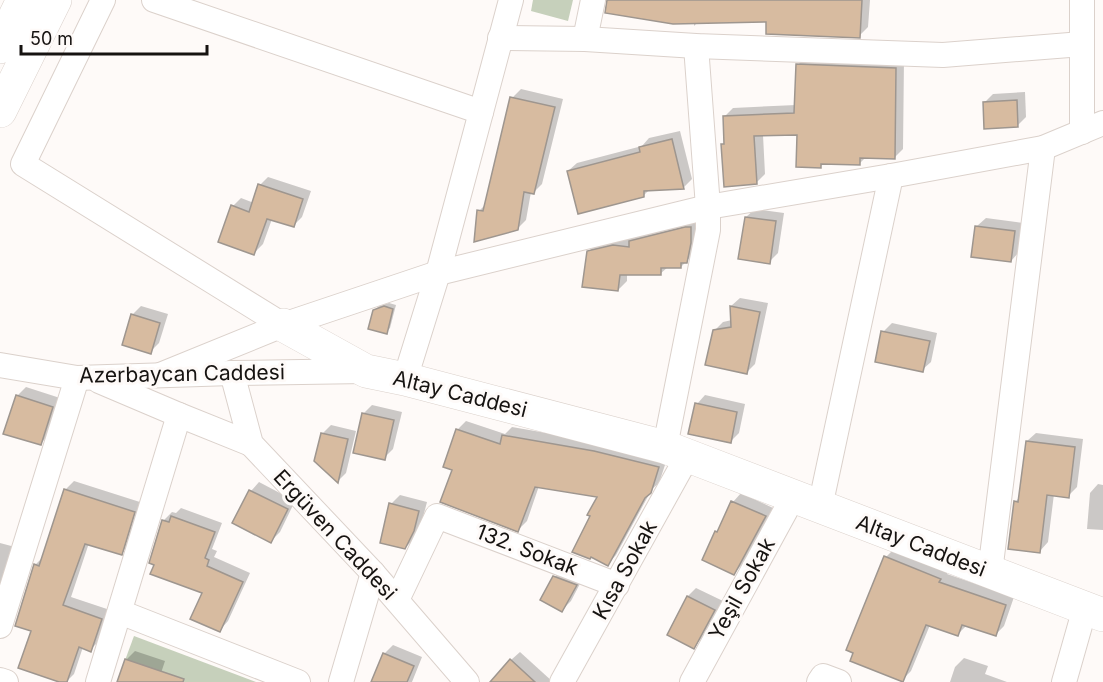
<svg xmlns="http://www.w3.org/2000/svg" width="1103" height="682" font-family="Inter,sans-serif">
<style>
.green{fill:#c6d0bb}
.shadow{fill:#0003}
.building{fill:#d7bba0;stroke:#9e968f;stroke-width:1.5}
.lines{fill:none;stroke-linecap:round;stroke-linejoin:round}
.street-casing{stroke:#dbd1cb;stroke-width:26}
.secondary-casing{stroke:#dbd1cb;stroke-width:34}
.street{stroke:#fff;stroke-width:24}
.secondary{stroke:#fff;stroke-width:33}
.labels{text-anchor:middle;stroke-width:6;stroke-linejoin:round;paint-order:stroke}
.street-label{font-size:21px;fill:#161311;stroke:#fefaf8}
</style>
<rect width="100%" height="100%" fill="#fefaf8"/>
<g class="green">
<polygon points="533,0 573,0 568,21 531,11"/>
<polygon points="134,636 256,682 117,682"/>
</g>
<g class="shadow">
<polygon points="621,0 870,0 868,27 859,36 767,21 698,22 694,26 694,22"/>
<polygon points="806,56 904,59 903,149 895,157 866,157 859,164 825,162 821,166 799,133 763,135 765,174 756,183 723,145 726,142 724,117 733,108 796,105 798,65"/>
<polygon points="521,89 563,99 542,184 534,192 531,192 526,220 517,229 479,211 487,203 512,98"/>
<polygon points="1025,92 1026,117 1017,126 984,103 993,94"/>
<polygon points="680,131 692,179 683,188 649,190 643,196 568,171 577,163 642,146 649,138"/>
<polygon points="268,177 311,191 302,217 293,226 272,219 263,244 254,253 233,206 241,198 254,203 260,185"/>
<polygon points="755,209 784,213 778,253 769,262 746,217"/>
<polygon points="986,218 1023,223 1019,252 1011,261 977,226"/>
<polygon points="699,219 695,252 681,267 668,267 660,274 627,274 627,281 618,290 588,252 597,243 623,237 634,238 639,233"/>
<polygon points="740,298 768,303 755,364 747,372 714,331 723,322 732,320 731,306"/>
<polygon points="389,303 396,305 390,328 386,332 374,311 379,306"/>
<polygon points="141,306 168,314 159,343 150,352 132,315"/>
<polygon points="892,323 937,333 931,362 922,370 883,332"/>
<polygon points="26,387 60,398 49,435 40,444 17,396"/>
<polygon points="705,395 745,404 739,433 730,442 697,404"/>
<polygon points="372,405 402,412 393,449 384,458 363,414"/>
<polygon points="466,421 505,434 512,427 604,443 667,459 659,483 652,489 616,555 608,564 599,496 539,486 527,521 518,530 453,469 457,430"/>
<polygon points="331,425 356,431 346,473 338,481 322,434"/>
<polygon points="1036,433 1083,439 1077,487 1068,496 1054,494 1048,542 1040,551 1015,502 1020,497 1027,441"/>
<polygon points="74,481 143,503 130,545 121,553 89,543 71,597 110,610 99,641 90,650 83,647 74,674 66,682 63,682 33,630 35,565 44,556 65,490"/>
<polygon points="259,482 295,501 280,532 271,541 251,491"/>
<polygon points="1098,484 1103,485 1103,530 1087,529 1090,493"/>
<polygon points="741,493 773,508 742,565 734,573 716,532 722,527 733,502"/>
<polygon points="400,495 427,502 422,521 414,539 405,548 391,504"/>
<polygon points="181,508 222,523 212,549 217,551 214,557 250,573 228,621 220,630 204,592 155,564 163,521 172,512 176,513"/>
<polygon points="0,543 15,547 0,590"/>
<polygon points="894,549 948,570 947,574 1014,597 1004,626 995,635 967,625 958,634 930,625 911,671 902,680 855,652 886,557"/>
<polygon points="563,568 584,576 571,601 562,610 555,577"/>
<polygon points="696,588 723,601 702,638 694,647 688,596"/>
<polygon points="393,645 422,657 412,682 373,682 384,654"/>
<polygon points="135,651 165,661 158,682 118,682 127,659"/>
<polygon points="520,652 553,682 499,682 511,660"/>
<polygon points="964,658 988,666 985,674 1007,682 950,682 955,667"/>
</g>
<g class="building">
<polygon points="607,0 862,0 860,38 766,34 766,22 673,24 605,13"/>
<polygon points="796,64 896,68 895,159 860,158 860,165 821,164 821,168 796,167 797,135 754,136 757,184 724,187 721,144 724,144 723,116 794,113"/>
<polygon points="510,97 555,107 534,194 524,192 518,230 474,242 477,210 483,211"/>
<polygon points="1017,100 1018,127 984,129 983,102"/>
<polygon points="672,139 684,189 644,191 644,197 578,214 567,171 640,152 639,147"/>
<polygon points="258,184 303,199 294,227 267,219 254,255 218,242 231,205 249,212"/>
<polygon points="745,217 776,221 770,264 738,259"/>
<polygon points="975,226 1015,231 1011,262 971,257"/>
<polygon points="685,227 691,227 691,243 687,263 681,263 681,268 661,268 661,275 620,275 618,291 582,287 587,251 613,245 629,247 629,241"/>
<polygon points="384,306 393,309 387,334 368,329 373,310"/>
<polygon points="730,306 760,312 747,374 705,365 713,330 731,327"/>
<polygon points="131,314 160,323 151,354 122,345"/>
<polygon points="881,331 930,341 923,372 875,362"/>
<polygon points="16,395 53,407 41,445 3,434"/>
<polygon points="695,403 737,412 731,443 688,434"/>
<polygon points="362,413 394,420 385,460 353,453"/>
<polygon points="456,429 500,444 502,435 594,451 659,467 651,493 645,498 608,566 591,557 590,559 572,552 590,516 587,515 597,497 535,487 518,532 440,502 452,470 443,467"/>
<polygon points="321,433 348,439 338,483 314,461"/>
<polygon points="1026,441 1075,447 1069,498 1047,495 1040,553 1008,549 1014,501 1018,502"/>
<polygon points="64,489 135,512 122,555 85,544 63,605 102,619 91,652 79,647 67,682 59,682 18,668 31,631 15,626 34,564 39,566"/>
<polygon points="249,490 288,509 271,543 232,523"/>
<polygon points="731,501 766,516 734,575 702,560 715,531 717,532"/>
<polygon points="389,503 419,511 414,531 405,549 380,543"/>
<polygon points="171,516 215,532 205,558 209,560 207,566 243,582 220,632 190,619 202,593 150,574 154,565 149,563 162,520 169,522"/>
<polygon points="884,556 941,579 939,582 1006,605 996,636 962,625 958,636 926,625 903,682 850,661 853,653 846,650"/>
<polygon points="553,576 577,585 562,612 540,600"/>
<polygon points="687,596 715,610 694,649 667,635"/>
<polygon points="383,653 414,666 407,682 371,682"/>
<polygon points="125,659 184,679 183,682 117,682"/>
<polygon points="510,659 535,682 490,682"/>
</g>
<g class="lines">
<g class="street-casing">
<g id="street">
<polyline points="103,0 23,164 283,325"/>
<polyline points="154,0 481,112"/>
<polyline points="1082,0 1082,132"/>
<polyline points="500,38 585,39 696,46 943,55 1082,44"/>
<polyline points="585,39 593,0"/>
<polyline points="0,365 77,378 232,373 366,371"/>
<polyline points="232,373 251,444 373,573 467,682"/>
<polyline points="160,375 283,325 438,273 708,207 891,176 1043,148 1103,123"/>
<polyline points="405,379 438,273 511,0"/>
<polyline points="99,381 179,415 251,444"/>
<polyline points="665,447 708,230 708,207 696,46"/>
<polyline points="820,507 891,176"/>
<polyline points="990,572 1043,148"/>
<polyline points="397,600 437,516 617,585"/>
<polyline points="120,612 298,682"/>
<polyline points="0,626 77,378"/>
<polyline points="0,680 6,682"/>
<polyline points="98,682 179,415"/>
<polyline points="341,682 373,573"/>
<polyline points="562,682 687,457"/>
<polyline points="692,682 793,497"/>
<polyline points="819,682 823,676 839,682"/>
<polyline points="1064,682 1085,608"/>
</g>
</g>
<g class="secondary-casing">
<g id="secondary">
<polyline points="0,47 23,0"/>
<polyline points="0,111 55,0"/>
<polyline points="283,325 366,371 405,379 665,447 1103,615"/>
</g>
</g>
<use href="#street" class="street"/>
<use href="#secondary" class="secondary"/>
</g>
<g class="labels">
<g class="street-label">
<text transform="translate(182 374) rotate(-1)" y="7">Azerbaycan Caddesi</text>
<text transform="translate(460 394) rotate(14)" y="7">Altay Caddesi</text>
<text transform="translate(335 535) rotate(47)" y="7">Ergüven Caddesi</text>
<text transform="translate(921 546) rotate(21)" y="7">Altay Caddesi</text>
<text transform="translate(527 550) rotate(21)" y="7">132. Sokak</text>
<text transform="translate(625 570) rotate(-61)" y="7">Kısa Sokak</text>
<text transform="translate(742 589) rotate(-61)" y="7">Yeşil Sokak</text>
</g>
</g>
<path d="M21 45v9h186v-9" fill="none" stroke="#161311" stroke-width="3"/>
<text x="30" y="45" font-size="18" fill="#161311" stroke="#fefaf8" stroke-width="4.5" paint-order="stroke">50 m</text>
</svg>
